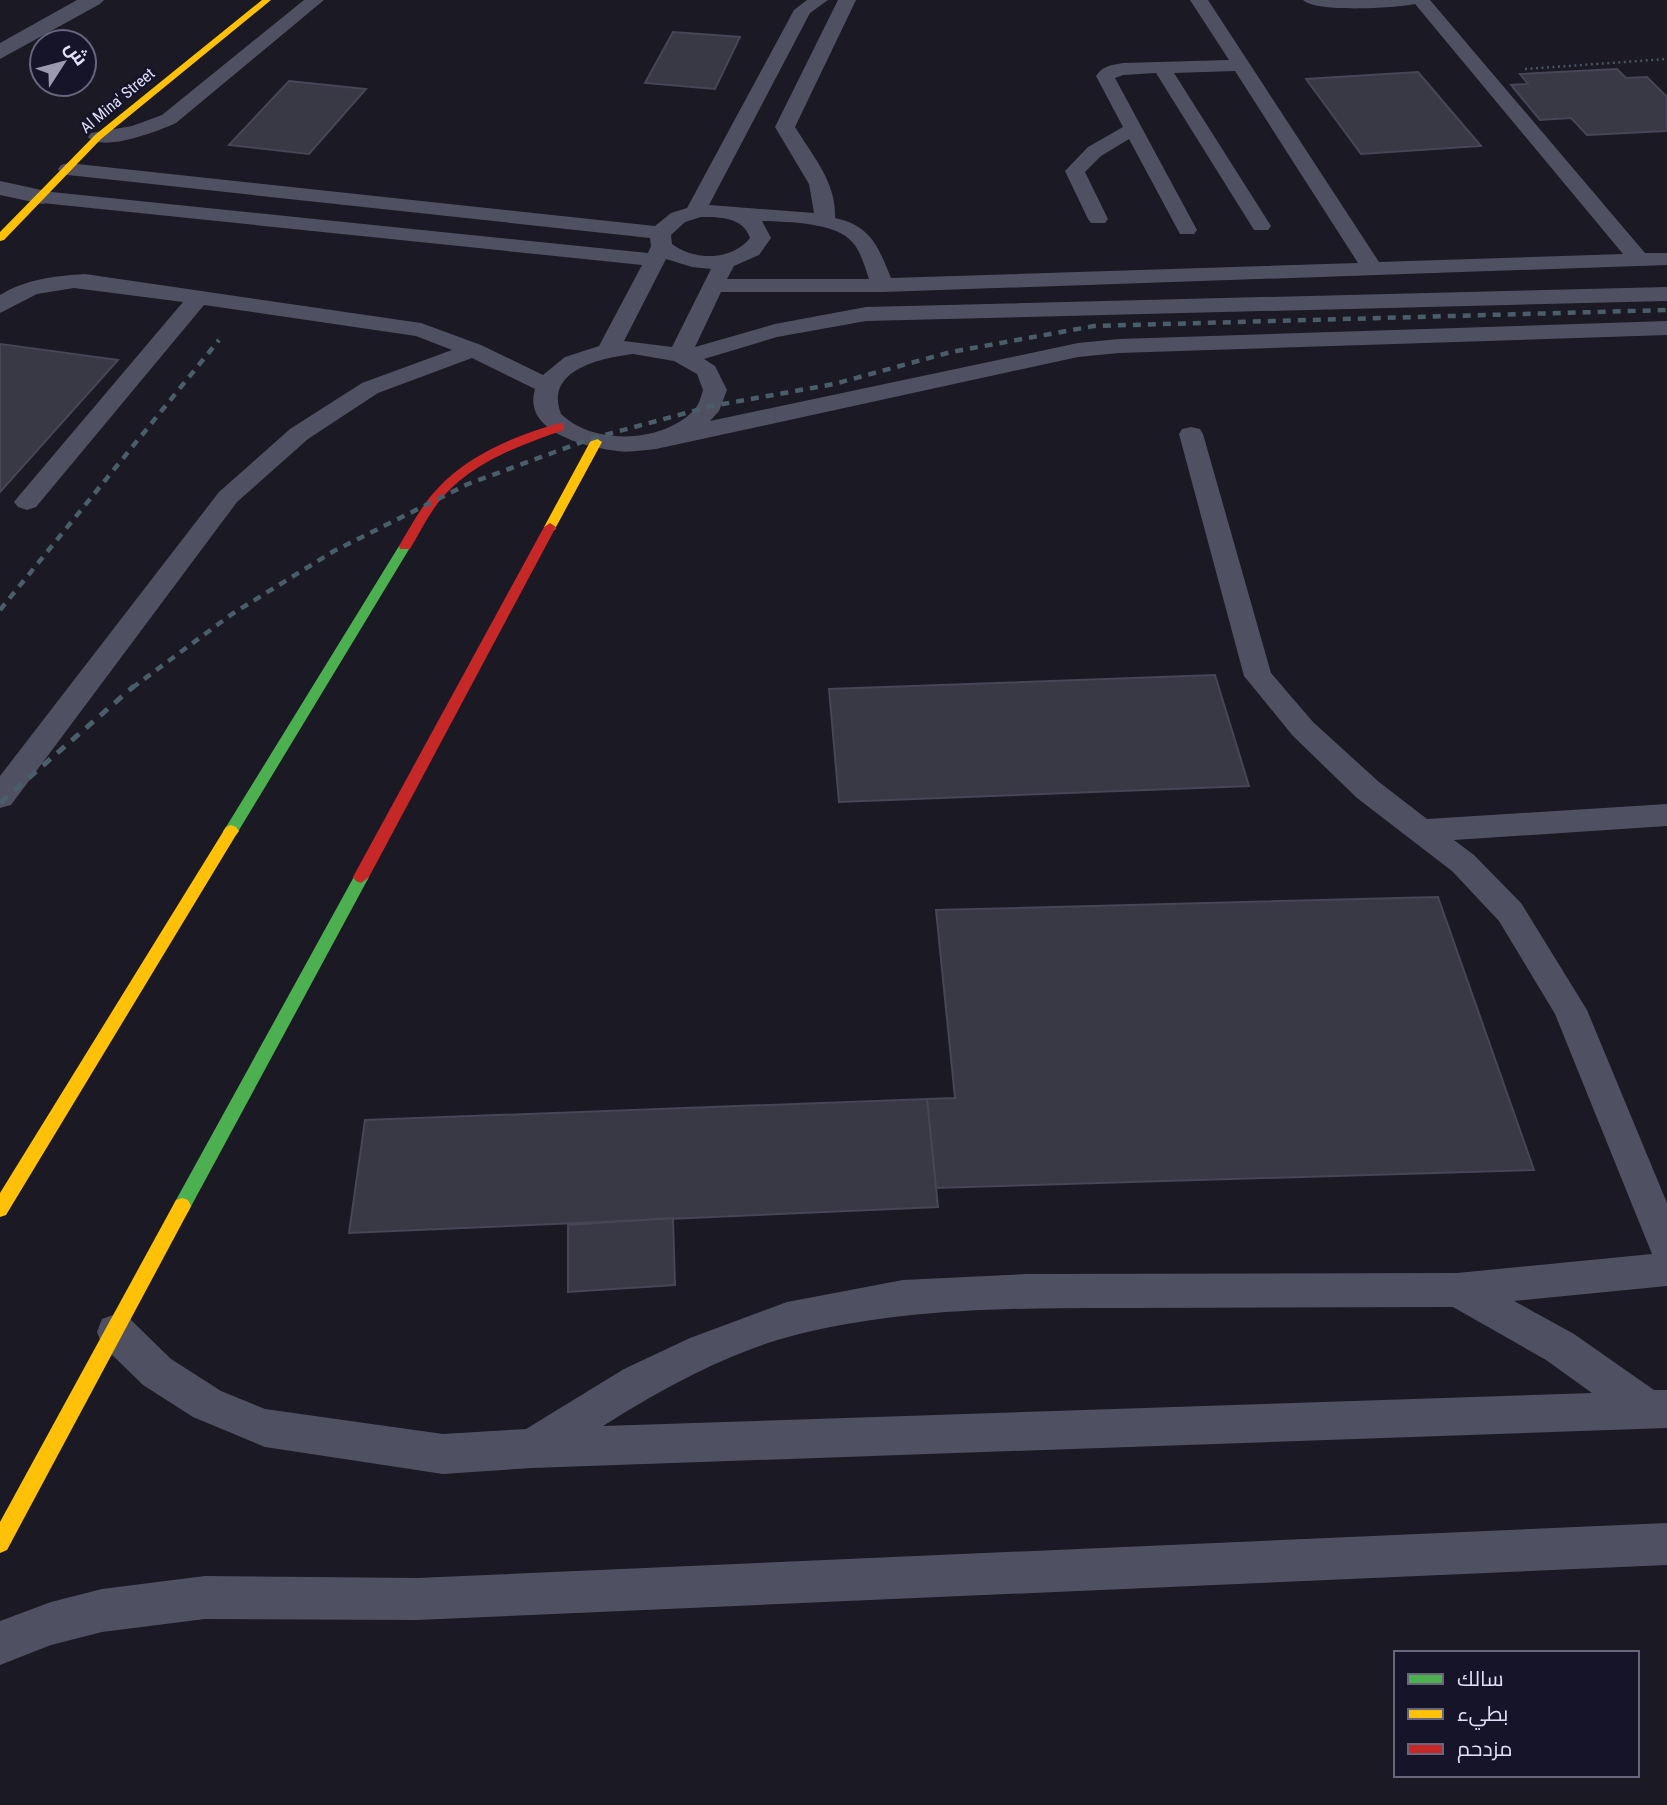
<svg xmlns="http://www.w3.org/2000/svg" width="1667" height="1805" font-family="'Roboto Condensed',Cairo,sans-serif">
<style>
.building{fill:#393845;stroke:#474556;stroke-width:2}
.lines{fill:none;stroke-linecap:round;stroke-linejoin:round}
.path{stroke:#49545f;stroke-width:2.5;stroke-dasharray:2 3.5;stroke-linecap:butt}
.lane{fill:#505063;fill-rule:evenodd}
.street{fill:#505063;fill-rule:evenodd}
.fast{fill:#4caf50;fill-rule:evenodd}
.slow{fill:#ffc107;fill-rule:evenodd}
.jam{fill:#c62828;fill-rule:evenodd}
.rail-far1{stroke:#4a5e6a;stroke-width:4.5;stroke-dasharray:8 7;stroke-linecap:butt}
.rail{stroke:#4a5e6a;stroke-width:5;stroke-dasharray:10 9;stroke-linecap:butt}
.labels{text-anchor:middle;stroke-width:5;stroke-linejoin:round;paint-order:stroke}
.far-street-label{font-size:16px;fill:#e1e0fb;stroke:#161429}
</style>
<rect width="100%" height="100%" fill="#1a1924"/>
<g class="building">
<polygon points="673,32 740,37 715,89 645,83"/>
<polygon points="1617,69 1626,78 1647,77 1667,97 1667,131 1587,135 1571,118 1540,120 1511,85 1528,84 1520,74"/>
<polygon points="1418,72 1481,146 1361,154 1306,79"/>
<polygon points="289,81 366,89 309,154 229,145"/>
<polygon points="0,344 118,360 0,492"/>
<polygon points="1215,675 1249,786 839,802 829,689"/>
<polygon points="1438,897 1534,1170 934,1188 927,1099 955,1098 936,910"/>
<polygon points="927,1099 938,1207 349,1233 365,1120"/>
<polygon points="673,1218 675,1285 568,1292 568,1225"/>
</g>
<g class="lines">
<polyline class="path" points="1525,69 1667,59"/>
<g class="lane">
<path d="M304,0H324L176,123C159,131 101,153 88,137L91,133L132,126L162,115Z"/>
<path d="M807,0H828L810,13L709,205L814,213L809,184L775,127L838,0H856L795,127C812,155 837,183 835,218C871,226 878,246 891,278L1358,263L1235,71L1174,73L1271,226L1268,230H1254L1156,73L1123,75L1115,78L1197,230L1194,234H1180L1129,139L1101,156L1085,172L1108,219L1105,223H1091L1088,219L1065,171L1088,147L1123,127L1096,76C1102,66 1112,65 1123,63L1229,60L1190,0H1208L1379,262L1623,254L1415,4C1396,8 1316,13 1303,0H1430L1645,253H1667V265L883,292H721L695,347L775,324L866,307L1667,287V301L866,321L777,337L704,359L715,366L727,390L719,411L710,421L1078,343L1119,339L1667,321V335L1119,353L1078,357L656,449C644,450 630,453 617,451C587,447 522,433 535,389L472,358L378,393L308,439L237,502L11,805L0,808V776L219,492L290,429L362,383L452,350L416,336L204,305L36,507L27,510L18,507L14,502L18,497L183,302L74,288L37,294L0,313V295C26,279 55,276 85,274L421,323L481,345L543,375L565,357L599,346L642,265L42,203L35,201L32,197L35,193L42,191L648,253L651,246L650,238L68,175L61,173L58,169L61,165L68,163L655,226L671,213L687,208L794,10ZM701,217C720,217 743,217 750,238C732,261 694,261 672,244L671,235L685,222ZM762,221C787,222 837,222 853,243C861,252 865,267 869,279H727L734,266L759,255L771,238ZM666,259L692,267L711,269L672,347L624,341ZM633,354L674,361L697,374L703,390C701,397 699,405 694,410C663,443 594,446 561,414C544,370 601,358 633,354Z"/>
<path d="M1191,427L1200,429L1203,434L1271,673L1313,722L1379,782L1427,819L1667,804V826L1454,840L1474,855L1521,903L1587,1010L1667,1203V1286L1514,1301L1574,1334L1654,1390H1667V1428L532,1468L443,1474L265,1447L193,1417L143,1385L102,1345L97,1332L102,1319L116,1314L130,1319L171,1359L221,1391L265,1409L443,1434L526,1429L624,1369L690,1338L787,1302L903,1280L1026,1274L1457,1273L1652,1254L1555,1014L1499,921L1452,871L1357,798L1293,736L1244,676L1179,434L1182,429ZM1453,1307L1546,1360L1592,1393L603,1426C660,1390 723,1355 788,1337C902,1307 1019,1308 1135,1308C1241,1308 1347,1307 1453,1307Z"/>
<polygon points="1667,1523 1667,1565 417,1620 205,1619 102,1632 51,1645 0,1665 0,1621 51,1602 102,1589 205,1576 417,1578"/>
</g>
<g class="street">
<polygon points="77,0 104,0 100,4 0,59 0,43"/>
<polygon points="0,181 51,192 54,197 51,202 42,204 0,195"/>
</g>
<g class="fast">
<polygon points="405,542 411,546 236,835 226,835 223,831 226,827 399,546"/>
<polygon points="361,871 369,877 188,1212 182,1214 176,1212 173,1206 176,1200 356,873"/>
</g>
<g class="slow">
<polygon points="262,0 271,0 101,139 4,240 0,241 0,232 95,135"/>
<polygon points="596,438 602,442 556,527 555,530 545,530 544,527 590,442"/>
<polygon points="231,825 236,827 239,831 236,835 6,1215 0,1217 0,1193 226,827"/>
<polygon points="182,1198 188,1200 191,1206 188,1212 7,1550 0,1553 0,1522 176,1200"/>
</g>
<g class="jam">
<path d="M560,423L564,424V430C517,446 465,465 435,507C426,520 418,535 410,549H400L399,546C411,526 422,504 439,487C470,454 517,435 560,423Z"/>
<polygon points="550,523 556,527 369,877 361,883 356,881 353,877 544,527"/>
</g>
<g class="rail-far1">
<polyline points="0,610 219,340"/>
<polyline points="132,688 232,614 334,551 468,484 590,439 712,406 834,384 951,352 1094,326 1667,310"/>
</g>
<polyline class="rail" points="0,803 134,686"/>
</g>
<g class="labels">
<g class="far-street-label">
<text transform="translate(117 100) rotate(-40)" y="6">Al Mina' Street</text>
</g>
</g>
<rect x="1394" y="1651" width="245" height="126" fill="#161429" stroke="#67667d" stroke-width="2"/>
<rect x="1408" y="1674" width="35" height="10" fill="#4caf50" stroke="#67667d" stroke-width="2"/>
<text x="1457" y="1686" font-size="21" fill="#e1e0fb">سالك</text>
<rect x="1408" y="1709" width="35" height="10" fill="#ffc107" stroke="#67667d" stroke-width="2"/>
<text x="1457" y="1721" font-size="21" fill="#e1e0fb">بطيء</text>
<rect x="1408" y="1744" width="35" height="10" fill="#c62828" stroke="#67667d" stroke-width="2"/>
<text x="1457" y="1756" font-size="21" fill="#e1e0fb">مزدحم</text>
<g transform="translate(63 63) rotate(54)"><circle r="33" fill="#161429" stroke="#67667d" stroke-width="2"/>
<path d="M0-5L12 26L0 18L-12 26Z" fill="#9b9ab0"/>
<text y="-10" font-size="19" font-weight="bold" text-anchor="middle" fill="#e1e0fb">ش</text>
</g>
</svg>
